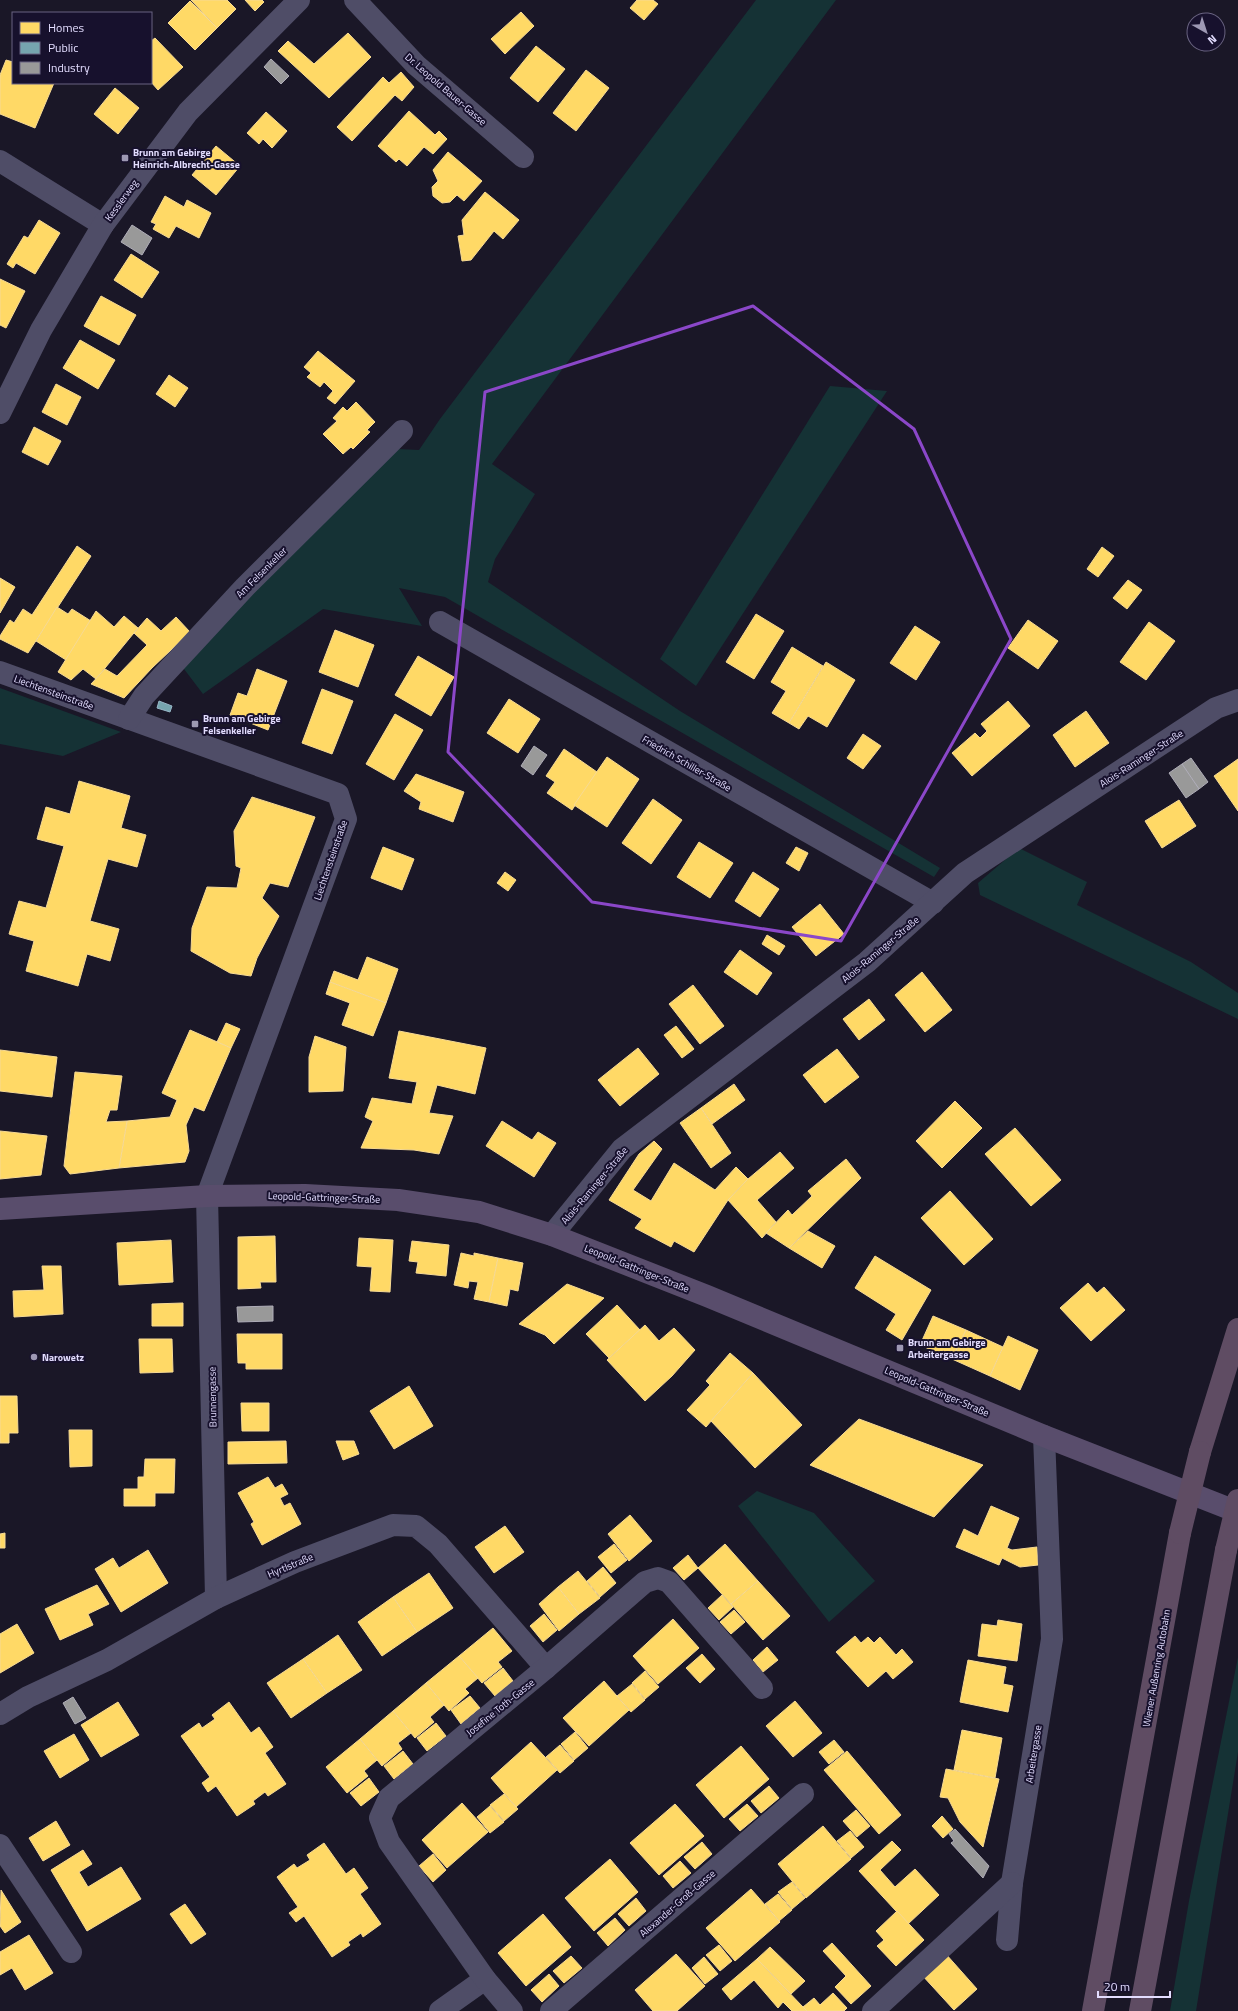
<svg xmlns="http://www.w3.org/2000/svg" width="1238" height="2011" font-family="'Titillium Web',sans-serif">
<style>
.green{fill:#153235}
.homes{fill:#ffd966;stroke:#f7da94}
.public{fill:#76a5af;stroke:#97b6c7}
.industry{fill:#999;stroke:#afadb8}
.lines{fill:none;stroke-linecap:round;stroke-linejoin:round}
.minor{stroke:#4f4d67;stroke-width:22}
.primary{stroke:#594d6c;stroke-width:22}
.motorway{stroke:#5f4c63;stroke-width:22}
.motorway-bridge{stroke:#5f4c63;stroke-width:22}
.marked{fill:none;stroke:#8b47c9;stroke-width:3;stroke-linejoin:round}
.poi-dot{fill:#9d98b3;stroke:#17112d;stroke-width:1.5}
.labels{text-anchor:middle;stroke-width:4;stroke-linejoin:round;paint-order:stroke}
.street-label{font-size:10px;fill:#e3ddff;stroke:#17112d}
.poi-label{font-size:10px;font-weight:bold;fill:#e3ddff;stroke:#17112d;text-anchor:start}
</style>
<rect width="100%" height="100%" fill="#1a1727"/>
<g class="green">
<polygon points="756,0 836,0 492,464 535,494 495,559 488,582 680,711 940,868 934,877 445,597 399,588 422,626 323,609 203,694 184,669 174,671 397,449 419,450 440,419"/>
<polygon points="830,386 887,391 696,686 660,659"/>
<polygon points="0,688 121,732 63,756 0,744"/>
<polygon points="1019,848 1087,882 1077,905 1191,962 1238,993 1238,1019 980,895 978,883"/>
<polygon points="757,1491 814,1513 875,1581 829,1622 738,1506"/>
<polygon points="1238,1657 1238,1752 1196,2011 1170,2011 1189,1901"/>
</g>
<g class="homes">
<polygon points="191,0 227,0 236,9 217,28"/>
<polygon points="245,0 262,0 264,2 255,11"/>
<polygon points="637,0 653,0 658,4 644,20 630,8"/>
<polygon points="190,1 217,28 195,50 168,23"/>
<polygon points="521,12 534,26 505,54 491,39"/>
<polygon points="348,33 371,57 329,98 278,51 288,41 314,64"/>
<polygon points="155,38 183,67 158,90 151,82 151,41"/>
<polygon points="536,46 565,69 538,102 510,78"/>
<polygon points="6,60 13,62 13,83 54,83 35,128 0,114 0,75"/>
<polygon points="586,70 609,88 576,131 553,113"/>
<polygon points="401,72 414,87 402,101 395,95 352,141 337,127 383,77 389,83"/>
<polygon points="115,88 139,108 118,134 94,114"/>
<polygon points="409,111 435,135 439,131 447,139 433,154 424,147 407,166 399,159 396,162 378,146"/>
<polygon points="266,112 287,131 272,148 263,139 259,144 247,133"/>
<polygon points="216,146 240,166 216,195 192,175"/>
<polygon points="448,152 482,181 464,201 457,195 450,202 442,203 433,196 432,187 438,181 433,170"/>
<polygon points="485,192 519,220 503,239 494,231 471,260 462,261 458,236 464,235 462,220"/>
<polygon points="165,196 184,207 187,200 211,213 199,238 176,226 169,238 153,229 156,224 151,222"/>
<polygon points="39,220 60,233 35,274 16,263 13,268 7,264 24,236 28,238"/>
<polygon points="131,254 159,272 142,298 114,280"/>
<polygon points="0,279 25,291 6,328 0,325"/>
<polygon points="101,296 136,315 119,345 84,326"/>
<polygon points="80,340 115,360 98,389 63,368"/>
<polygon points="318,351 355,381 335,404 327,398 333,391 324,382 320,387 307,377 311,373 304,367"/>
<polygon points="169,375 188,388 175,407 156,394"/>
<polygon points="56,384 81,397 67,425 42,412"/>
<polygon points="356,402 375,422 367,430 370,432 353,449 351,447 343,454 323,434 337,421 333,418 343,407 347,411"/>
<polygon points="34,427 61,441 48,465 22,452"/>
<polygon points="77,546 91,556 28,653 0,639 0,636 10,620 14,623 23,609 32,615"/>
<polygon points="1102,547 1114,556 1098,577 1087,569"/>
<polygon points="0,578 15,587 0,613"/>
<polygon points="1128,580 1142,590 1127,609 1113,598"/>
<polygon points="57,607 68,614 72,609 91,621 66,660 36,641"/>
<polygon points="96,611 114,627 124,616 138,628 96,679 83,669 71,680 58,672"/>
<polygon points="756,614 784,631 754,679 726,662"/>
<polygon points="176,617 190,632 152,668 124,698 91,684 105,669 117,676 147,645 134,633 147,618 161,631"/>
<polygon points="1028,620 1058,641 1038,669 1008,648"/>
<polygon points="1149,622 1175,641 1146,680 1120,662"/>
<polygon points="915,626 940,642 916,680 890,663"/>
<polygon points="335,630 374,645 358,687 319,672"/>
<polygon points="792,647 823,666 789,723 772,713 786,691 771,682"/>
<polygon points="418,656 454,677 431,716 395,695"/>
<polygon points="826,662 855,680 827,727 808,716 799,729 789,723"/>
<polygon points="257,669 287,681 268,730 230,715 238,693 247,696"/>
<polygon points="322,689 353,701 332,754 302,743"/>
<polygon points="509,699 540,719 518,753 487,733"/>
<polygon points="1008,701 1030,726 972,776 952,753 975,733 980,738 987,731 981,724"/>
<polygon points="1086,711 1109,743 1075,767 1053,735"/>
<polygon points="395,714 423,730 394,780 366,764"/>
<polygon points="863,734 881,746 863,769 847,758"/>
<polygon points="564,749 597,772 572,810 547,793 555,782 546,776"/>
<polygon points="607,757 639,779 607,827 574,805"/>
<polygon points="1238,759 1238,811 1214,776"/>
<polygon points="416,774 464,792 453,822 419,809 421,802 404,791"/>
<polygon points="79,781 130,796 121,828 146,835 137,867 108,859 90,921 119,929 110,961 87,954 78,986 26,971 34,941 9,934 19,901 46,908 64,846 37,839 46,807 70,814"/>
<polygon points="252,797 315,817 288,887 270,883 262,898 279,916 257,958 251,976 230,973 191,951 192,928 207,887 237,888 241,868 236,866 234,831"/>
<polygon points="653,799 682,820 651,864 622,843"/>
<polygon points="1179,800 1196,826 1162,848 1145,821"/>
<polygon points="699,842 733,863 710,898 677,877"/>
<polygon points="383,847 414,859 402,890 371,878"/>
<polygon points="796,847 808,853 799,871 786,863"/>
<polygon points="505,872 516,880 508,891 497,883"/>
<polygon points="753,872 779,889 760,917 735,901"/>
<polygon points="820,904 844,934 816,956 792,927"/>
<polygon points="767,935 785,946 779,955 762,944"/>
<polygon points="740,950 772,973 757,995 724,972"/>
<polygon points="367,957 398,969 386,1003 330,982 334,971 358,980"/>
<polygon points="922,972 952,1010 925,1032 895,995"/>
<polygon points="330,982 386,1003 373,1036 342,1025 350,1003 326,994"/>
<polygon points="693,985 724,1026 700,1044 669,1004"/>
<polygon points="869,999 885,1020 859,1040 843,1019"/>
<polygon points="226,1023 240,1029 231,1048 217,1042"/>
<polygon points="676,1026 694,1049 682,1058 664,1035"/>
<polygon points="190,1030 231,1048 204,1111 194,1107 186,1125 189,1151 185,1162 119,1168 127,1121 170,1117 177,1100 162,1093"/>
<polygon points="399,1031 486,1048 475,1094 437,1085 429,1113 453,1116 439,1154 414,1150 361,1148 373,1121 365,1117 372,1098 412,1104 417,1082 389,1078"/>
<polygon points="315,1036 346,1047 343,1091 309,1092 309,1057"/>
<polygon points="638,1048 659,1074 620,1106 598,1080"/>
<polygon points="837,1049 859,1077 825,1103 803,1075"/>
<polygon points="0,1050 57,1057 52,1097 0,1091"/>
<polygon points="75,1072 122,1076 117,1110 110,1110 106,1122 127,1121 119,1168 70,1174 64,1166"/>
<polygon points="734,1084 745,1100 712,1124 701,1108"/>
<polygon points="955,1101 982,1128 942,1168 916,1141"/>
<polygon points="701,1108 731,1153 711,1168 680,1123"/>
<polygon points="502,1121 532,1140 538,1132 556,1143 534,1177 486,1146"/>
<polygon points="1015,1128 1061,1180 1031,1206 985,1154"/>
<polygon points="0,1131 47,1136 41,1175 0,1179"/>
<polygon points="654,1141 662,1149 633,1190 651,1201 674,1163 715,1190 736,1167 748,1179 728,1200 694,1252 674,1241 671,1247 635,1228 642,1219 609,1200 639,1154"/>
<polygon points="780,1152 794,1168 757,1200 776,1222 762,1238 728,1200 748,1179"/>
<polygon points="846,1159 861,1178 789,1248 766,1233 788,1210 792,1215 812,1196 808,1191"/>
<polygon points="950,1191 993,1239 964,1265 921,1218"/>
<polygon points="808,1231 835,1246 822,1268 789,1248"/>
<polygon points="275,1236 276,1282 260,1282 261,1288 238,1289 238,1237"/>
<polygon points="359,1238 393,1240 390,1292 370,1291 372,1267 357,1266"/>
<polygon points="171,1240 173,1282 119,1285 117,1243"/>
<polygon points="412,1241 449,1245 446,1276 416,1273 418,1262 409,1261"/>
<polygon points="461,1253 474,1256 474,1253 498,1258 489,1302 474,1299 478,1282 469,1281 468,1288 454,1285"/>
<polygon points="875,1256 931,1290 902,1340 886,1330 896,1314 855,1288"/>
<polygon points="498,1258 523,1263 518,1291 510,1289 507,1306 489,1302"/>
<polygon points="42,1266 61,1266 63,1314 14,1317 13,1291 44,1290"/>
<polygon points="1088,1283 1097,1293 1104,1287 1125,1310 1091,1341 1060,1308"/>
<polygon points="567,1284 604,1298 554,1344 545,1335 519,1324"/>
<polygon points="183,1303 183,1326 152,1326 152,1304"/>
<polygon points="617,1305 640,1330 609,1358 586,1334"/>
<polygon points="933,1316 966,1330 952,1359 920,1345"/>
<polygon points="645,1325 659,1341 674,1328 695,1350 672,1376 645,1401 607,1360"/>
<polygon points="966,1330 1003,1347 990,1376 952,1359"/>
<polygon points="237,1334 282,1334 282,1369 246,1369 246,1363 238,1363"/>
<polygon points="1008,1336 1038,1350 1020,1390 990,1376"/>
<polygon points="139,1339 172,1339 173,1372 140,1373"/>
<polygon points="730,1353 753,1373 706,1427 687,1410 710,1385 706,1381"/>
<polygon points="753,1373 802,1425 755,1468 711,1421"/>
<polygon points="409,1386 433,1426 394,1449 370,1411"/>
<polygon points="0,1396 17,1396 18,1433 9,1433 9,1443 0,1443"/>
<polygon points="241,1403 269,1403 269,1431 242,1431"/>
<polygon points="859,1419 983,1465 934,1517 810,1465"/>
<polygon points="69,1430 92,1430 92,1466 70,1467"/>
<polygon points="286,1441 287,1463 228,1464 228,1442"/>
<polygon points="336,1441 354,1441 359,1454 343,1460"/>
<polygon points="145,1459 175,1459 174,1493 155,1493 155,1506 124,1506 124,1489 138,1489 138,1477 144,1477"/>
<polygon points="268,1477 275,1488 282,1484 288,1494 280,1498 284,1506 290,1503 301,1524 262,1545 251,1524 254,1522 238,1493"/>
<polygon points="991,1506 1019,1518 1007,1548 1012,1550 1037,1547 1038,1565 1020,1567 1002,1558 999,1565 956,1547 964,1529 978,1536"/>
<polygon points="630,1515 652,1541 629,1561 608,1534"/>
<polygon points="505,1526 524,1552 494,1573 475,1547"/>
<polygon points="5,1533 5,1548 0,1548 0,1534"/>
<polygon points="614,1544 627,1560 611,1573 598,1557"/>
<polygon points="725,1544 758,1581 731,1604 698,1568"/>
<polygon points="148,1550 168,1583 121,1612 95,1569 113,1558 119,1568"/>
<polygon points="688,1555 698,1568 684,1580 673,1568"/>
<polygon points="603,1567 616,1583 600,1597 587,1581"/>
<polygon points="578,1571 600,1598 579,1614 558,1587"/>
<polygon points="429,1573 453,1608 417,1632 393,1597"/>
<polygon points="758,1581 790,1616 763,1640 731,1604"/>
<polygon points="97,1585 109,1604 88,1614 93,1625 60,1640 45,1609"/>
<polygon points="558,1587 579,1614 559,1631 539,1604"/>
<polygon points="722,1595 733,1607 719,1620 708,1608"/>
<polygon points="393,1597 417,1632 382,1656 358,1622"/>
<polygon points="734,1610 745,1622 731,1634 720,1622"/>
<polygon points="544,1614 557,1630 543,1642 530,1626"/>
<polygon points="673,1619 699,1648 658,1684 633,1656"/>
<polygon points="998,1620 1022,1624 1017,1661 978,1656 982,1624 997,1626"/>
<polygon points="17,1624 34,1653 0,1673 0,1634"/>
<polygon points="493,1628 512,1651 498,1662 502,1667 482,1683 459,1656"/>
<polygon points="338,1635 362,1670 327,1693 303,1659"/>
<polygon points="855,1636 861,1643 868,1637 874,1643 880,1637 896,1655 902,1649 913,1662 893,1679 886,1671 868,1687 836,1652"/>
<polygon points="767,1647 778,1660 763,1672 753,1660"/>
<polygon points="702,1654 715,1669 700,1683 686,1668"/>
<polygon points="459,1656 478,1678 465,1689 469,1693 449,1711 426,1683"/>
<polygon points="303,1659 327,1693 291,1718 267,1683"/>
<polygon points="968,1660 1006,1667 1003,1684 1013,1686 1008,1712 960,1702"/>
<polygon points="503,1668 513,1681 495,1696 484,1683"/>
<polygon points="645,1671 659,1687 645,1699 632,1683"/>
<polygon points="604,1681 629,1710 589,1746 563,1718"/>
<polygon points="426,1683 444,1705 430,1717 434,1722 415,1738 393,1711"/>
<polygon points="632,1684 645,1700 631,1712 617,1696"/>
<polygon points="470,1696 480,1708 461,1724 451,1710"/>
<polygon points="795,1701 822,1733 793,1757 766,1726"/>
<polygon points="118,1702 139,1735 101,1757 81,1725"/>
<polygon points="229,1702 251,1733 259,1727 273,1747 265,1753 286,1784 268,1796 265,1792 253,1801 255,1804 237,1816 216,1786 208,1792 202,1783 210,1777 181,1736 199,1723 202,1728 215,1719 212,1715"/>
<polygon points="393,1711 411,1733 398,1743 402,1749 382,1766 360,1739"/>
<polygon points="436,1723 446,1736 427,1751 417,1738"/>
<polygon points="962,1730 1002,1738 995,1778 954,1770"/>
<polygon points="575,1732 588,1748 574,1760 561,1744"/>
<polygon points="74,1734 89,1760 60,1778 44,1751"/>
<polygon points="360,1739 377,1760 364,1771 368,1776 347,1793 326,1767"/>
<polygon points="834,1740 844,1752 829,1764 819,1752"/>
<polygon points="531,1742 557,1770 516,1807 491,1778"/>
<polygon points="560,1745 574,1761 560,1773 546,1757"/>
<polygon points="741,1746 769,1779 724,1818 696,1785"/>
<polygon points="403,1751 413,1764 394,1779 384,1766"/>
<polygon points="847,1751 901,1815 879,1834 824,1770"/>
<polygon points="946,1769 999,1779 983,1847 960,1822 948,1798 940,1797"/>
<polygon points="369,1778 379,1792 361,1806 350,1793"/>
<polygon points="769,1786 779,1798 761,1813 751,1801"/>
<polygon points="504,1794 518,1809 504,1821 490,1805"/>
<polygon points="462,1803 488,1832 447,1868 422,1840"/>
<polygon points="675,1804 704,1836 659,1875 630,1843"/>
<polygon points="747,1804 758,1816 740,1831 729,1819"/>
<polygon points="490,1806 504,1822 490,1833 477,1817"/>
<polygon points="856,1810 870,1826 857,1837 843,1821"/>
<polygon points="942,1816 953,1829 943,1838 932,1826"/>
<polygon points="56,1821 70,1845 43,1861 29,1838"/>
<polygon points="823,1826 851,1859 806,1898 778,1864"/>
<polygon points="850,1831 864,1847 851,1858 837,1841"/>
<polygon points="892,1841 901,1850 880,1870 895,1887 915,1869 939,1895 908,1924 859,1871"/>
<polygon points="702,1842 712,1854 695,1869 684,1857"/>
<polygon points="324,1843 346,1874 354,1868 368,1888 360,1894 381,1924 363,1937 361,1933 348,1942 350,1945 332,1957 304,1916 296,1922 289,1913 298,1907 277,1877 294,1864 297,1868 310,1860 307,1855"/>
<polygon points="83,1850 92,1864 79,1872 88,1887 121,1867 141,1899 87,1931 51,1870"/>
<polygon points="433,1854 446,1870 433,1882 419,1866"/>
<polygon points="610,1859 638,1892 594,1931 565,1898"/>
<polygon points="680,1861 691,1873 673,1888 663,1876"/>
<polygon points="792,1882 805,1898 792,1909 778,1892"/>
<polygon points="751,1889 780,1922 735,1961 706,1928"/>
<polygon points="1,1890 21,1922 5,1933 0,1926"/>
<polygon points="778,1894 792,1910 779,1921 765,1904"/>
<polygon points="636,1898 646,1911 629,1926 618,1914"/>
<polygon points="185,1904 206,1934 191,1944 170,1914"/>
<polygon points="897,1911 924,1940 896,1966 877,1946 884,1940 876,1931"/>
<polygon points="543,1914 571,1947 526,1986 498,1953"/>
<polygon points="615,1918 625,1930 608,1946 597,1933"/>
<polygon points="29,1935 53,1973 25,1990 12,1968 0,1975 0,1952"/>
<polygon points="832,1943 871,1986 851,2004 835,1987 846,1976 823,1951"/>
<polygon points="719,1945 732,1961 720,1971 706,1955"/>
<polygon points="770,1947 805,1981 791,1994 757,1959"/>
<polygon points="945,1953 977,1989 954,2010 921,1974"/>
<polygon points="676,1954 705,1986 677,2011 653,2011 635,1990"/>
<polygon points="571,1956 582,1968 564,1983 553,1971"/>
<polygon points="704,1957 718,1974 705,1984 692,1968"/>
<polygon points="757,1959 803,2007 807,2011 792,2011 783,2002 778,2008 754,1980 731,2000 722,1989"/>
<polygon points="549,1974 559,1986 542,2002 531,1990"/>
<polygon points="833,1993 847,2008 844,2011 807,2011 803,2007 814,1998 820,2005"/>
</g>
<polygon class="public" points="159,701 172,706 170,712 157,708"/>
<g class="industry">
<polygon points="271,59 289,76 281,84 264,67"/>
<polygon points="132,225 152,238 142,255 121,242"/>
<polygon points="534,746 547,755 533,775 521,766"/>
<polygon points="1191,758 1208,782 1199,789 1182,764"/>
<polygon points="1182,764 1199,789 1186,798 1169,773"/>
<polygon points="273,1306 273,1321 238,1322 237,1307"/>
<polygon points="73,1697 86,1718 75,1724 63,1703"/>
<polygon points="955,1829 989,1866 983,1878 951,1843 954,1841 949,1834"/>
</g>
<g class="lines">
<g class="minor">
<polyline points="355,0 416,65 523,157"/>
<polyline points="0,161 103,225"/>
<polyline points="0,413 41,330 103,225 188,112 299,0"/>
<polyline points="440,622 933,903"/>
<polyline points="0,672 338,794 346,819 207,1196 216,1598"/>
<polyline points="129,719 144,696 245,587 402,431"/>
<polyline points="552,1235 622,1149 867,962 965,873 1216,708 1238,700"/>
<polyline points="0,1714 28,1697 107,1660 216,1598 295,1562 393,1525 416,1526 438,1544 546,1668"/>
<polyline points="0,1845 71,1952"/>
<polyline points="1007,1940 1012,1883 1052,1639 1044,1436"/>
<polyline points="440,2011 485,1979"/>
<polyline points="512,2011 485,1979 389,1842 380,1818 389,1798 546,1668 645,1582 658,1578 669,1582 762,1688"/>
<polyline points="551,2011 803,1794"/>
<polyline points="873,2011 1012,1883"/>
</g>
<polyline class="primary" points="0,1209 207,1196 305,1195 398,1200 479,1212 552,1235 707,1296 1044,1436 1238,1512"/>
<g class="motorway">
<polyline points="1200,1452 1238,1329"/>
<polyline points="1093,2011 1180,1533"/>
<polyline points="1140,2011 1226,1550"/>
</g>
<g class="motorway-bridge">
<polyline points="1180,1533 1200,1452"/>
<polyline points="1226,1550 1238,1500"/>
</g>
</g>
<path class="marked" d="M753,306L914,429L1011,639L841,941L592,902L448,752L485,392Z"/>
<g class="poi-dot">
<rect x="121" y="154" width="8" height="8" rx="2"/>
<rect x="191" y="720" width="8" height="8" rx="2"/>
<rect x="896" y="1344" width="8" height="8" rx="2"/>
<circle cx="34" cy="1357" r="4"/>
</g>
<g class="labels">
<g class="street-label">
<text transform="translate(446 89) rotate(41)" y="4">Dr. Leopold Bauer-Gasse</text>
<text transform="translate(121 200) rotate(-54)" y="4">Kesslerweg</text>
<text transform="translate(261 572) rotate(-45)" y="4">Am Felsenkeller</text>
<text transform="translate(54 692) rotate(20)" y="4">Liechtensteinstraße</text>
<text transform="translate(1141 758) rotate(-33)" y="4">Alois-Raminger-Straße</text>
<text transform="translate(687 763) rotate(30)" y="4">Friedrich Schiller-Straße</text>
<text transform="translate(330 860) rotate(-71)" y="4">Liechtensteinstraße</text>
<text transform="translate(880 949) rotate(-40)" y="4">Alois-Raminger-Straße</text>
<text transform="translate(594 1185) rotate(-50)" y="4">Alois-Raminger-Straße</text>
<text transform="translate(324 1197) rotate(2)" y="4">Leopold-Gattringer-Straße</text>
<text transform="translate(637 1268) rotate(22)" y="4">Leopold-Gattringer-Straße</text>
<text transform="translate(937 1391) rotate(23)" y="4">Leopold-Gattringer-Straße</text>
<text transform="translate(212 1397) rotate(-91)" y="4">Brunnengasse</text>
<text transform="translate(290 1565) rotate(-23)" y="4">Hyrtlstraße</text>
<text transform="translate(1156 1668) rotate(-80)" y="4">Wiener Außenring Autobahn</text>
<text transform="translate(500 1707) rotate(-39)" y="4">Josefine Toth-Gasse</text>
<text transform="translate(1033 1754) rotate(-81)" y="4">Arbeitergasse</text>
<text transform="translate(677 1903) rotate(-41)" y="4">Alexander-Groß-Gasse</text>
</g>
<g class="poi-label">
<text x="133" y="156">Brunn am Gebirge<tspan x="133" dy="12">Heinrich-Albrecht-Gasse</tspan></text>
<text x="203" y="722">Brunn am Gebirge<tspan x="203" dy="12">Felsenkeller</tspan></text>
<text x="908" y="1346">Brunn am Gebirge<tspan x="908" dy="12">Arbeitergasse</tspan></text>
<text x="42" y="1361">Narowetz</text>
</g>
</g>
<rect x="12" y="12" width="140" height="72" fill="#17112d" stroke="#696381"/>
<rect x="20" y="22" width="20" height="12" fill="#ffd966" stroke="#696381"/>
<text x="48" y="32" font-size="12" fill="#e3ddff">Homes</text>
<rect x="20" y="42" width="20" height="12" fill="#76a5af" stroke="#696381"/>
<text x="48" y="52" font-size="12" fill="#e3ddff">Public</text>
<rect x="20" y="62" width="20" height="12" fill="#999999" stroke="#696381"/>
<text x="48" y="72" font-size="12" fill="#e3ddff">Industry</text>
<g transform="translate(1206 32) rotate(141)"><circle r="19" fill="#17112d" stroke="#696381"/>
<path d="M0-3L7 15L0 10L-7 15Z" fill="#9d98b3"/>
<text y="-6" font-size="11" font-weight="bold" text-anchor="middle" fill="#e3ddff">N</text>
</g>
<path d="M1098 1991v6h72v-6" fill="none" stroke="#e3ddff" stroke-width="2"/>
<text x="1104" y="1991" font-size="12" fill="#e3ddff" stroke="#17112d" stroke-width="3" paint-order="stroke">20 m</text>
</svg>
